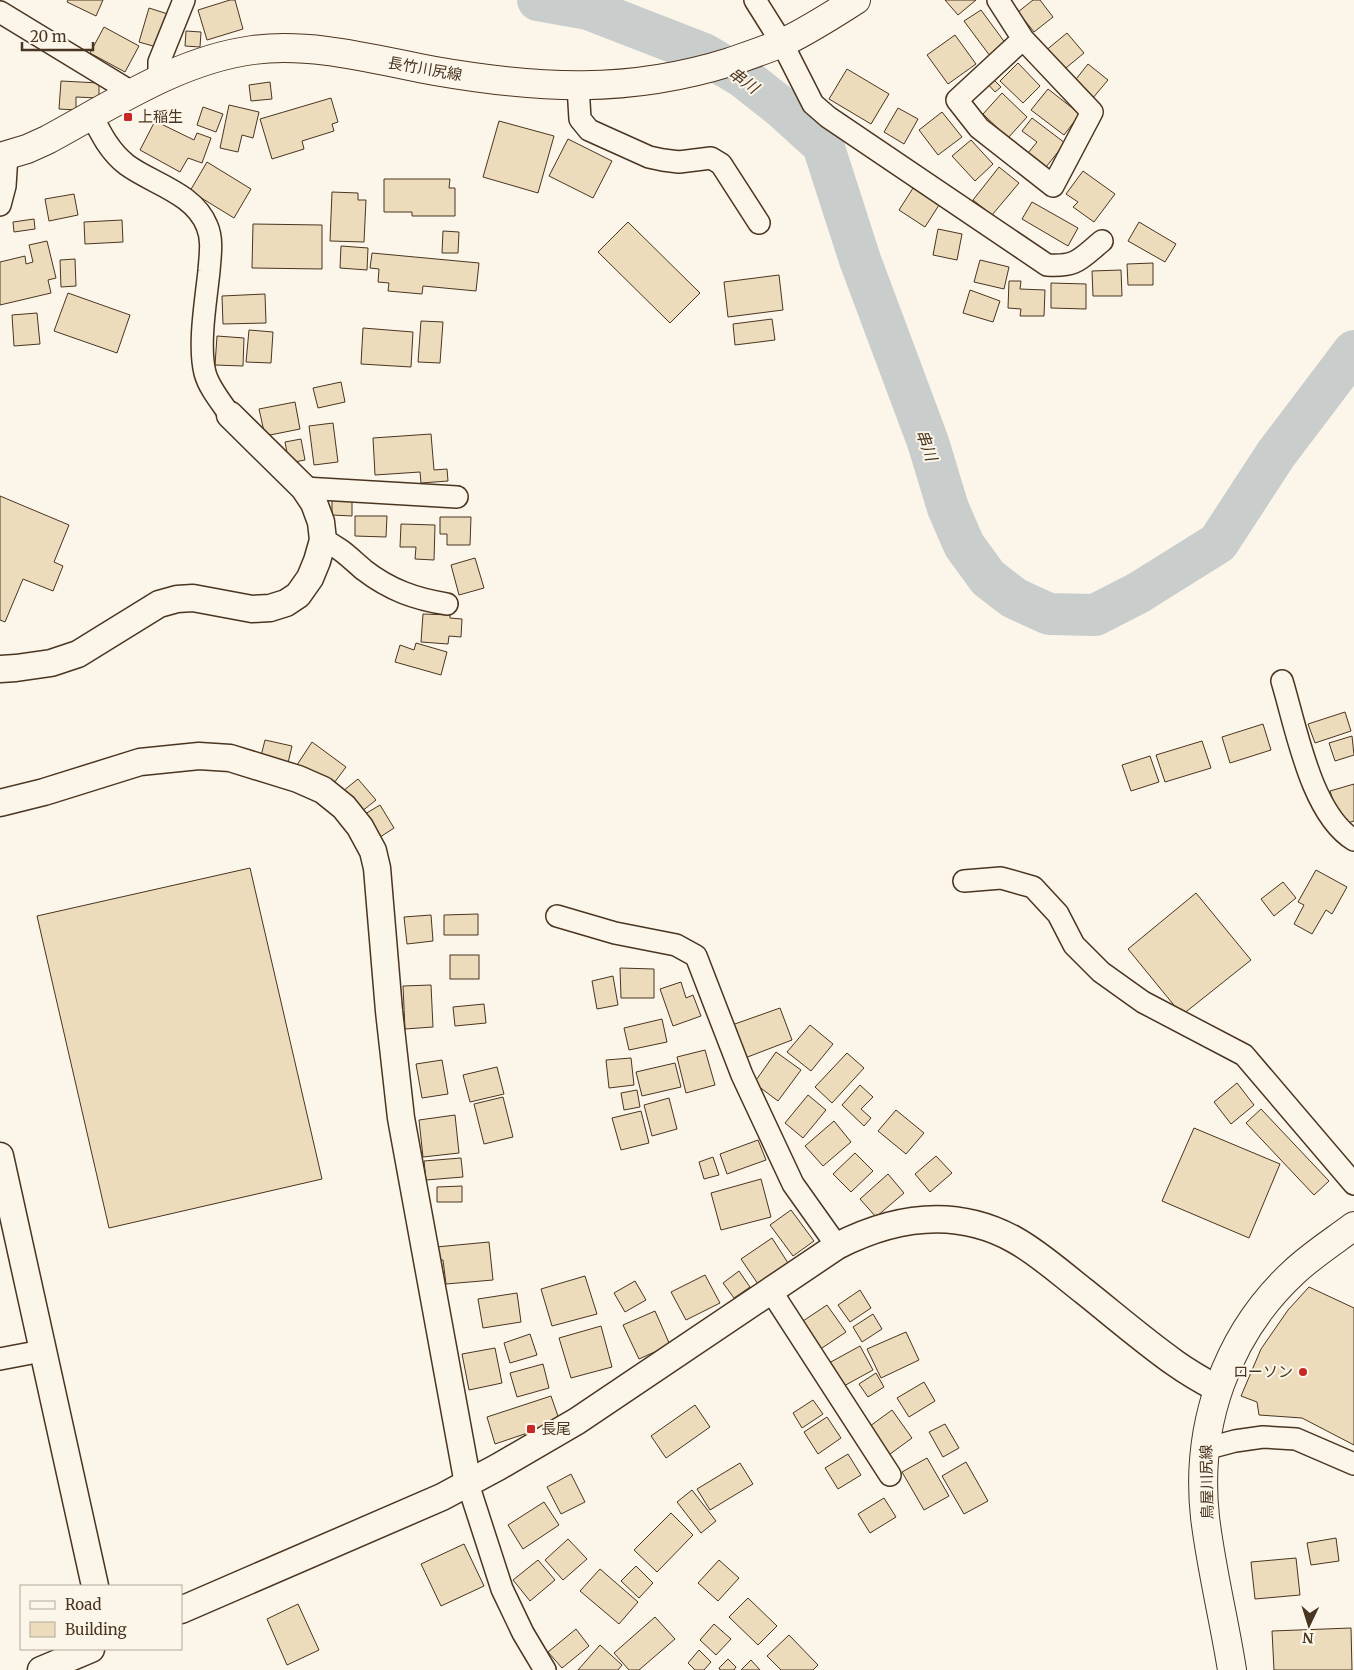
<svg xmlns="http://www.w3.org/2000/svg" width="1354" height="1670" font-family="Merriweather,'Noto Sans JP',serif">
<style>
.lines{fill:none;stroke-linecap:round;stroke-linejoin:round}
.river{stroke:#c9cecd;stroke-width:42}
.building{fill:#ecdcbc;stroke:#4a3520}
.minor-casing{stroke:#4a3520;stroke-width:24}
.tertiary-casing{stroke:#4a3520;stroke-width:29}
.secondary-casing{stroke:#4a3520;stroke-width:30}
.minor{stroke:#fbf6e9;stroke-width:21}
.tertiary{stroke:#fbf6e9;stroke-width:26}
.secondary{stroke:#fbf6e9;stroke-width:28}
.poi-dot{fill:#c62828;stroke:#fbf6e9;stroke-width:2}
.labels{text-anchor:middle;stroke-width:4;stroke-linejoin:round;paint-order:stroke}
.street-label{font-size:15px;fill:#4a3520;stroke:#fbf6e9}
.poi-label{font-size:15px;fill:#4a3520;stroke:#fbf6e9;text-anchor:start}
.water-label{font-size:16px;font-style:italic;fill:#4a3520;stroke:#fbf6e9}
</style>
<rect width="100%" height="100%" fill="#fbf6e9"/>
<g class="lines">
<polyline class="river" points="538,0 588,9 704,54 743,77 781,107 823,145 860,260 928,442 948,508 964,545 988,578 1014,598 1049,614 1095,615 1138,593 1218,543 1276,454 1354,351"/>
</g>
<g class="building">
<polygon points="68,0 103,0 96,16 67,2"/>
<polygon points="230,0 235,0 243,29 207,40 198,10"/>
<polygon points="945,0 976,0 958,15"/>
<polygon points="1033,0 1040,0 1053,17 1034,32 1018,12"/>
<polygon points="149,8 171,15 160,48 139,42"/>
<polygon points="981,10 1006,44 990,56 964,21"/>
<polygon points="104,27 139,46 125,72 90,53"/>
<polygon points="186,31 201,32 200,47 185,46"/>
<polygon points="1067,33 1084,53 1061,72 1044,52"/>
<polygon points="955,35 976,64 948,84 927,55"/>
<polygon points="1018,63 1040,86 1023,103 1000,81"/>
<polygon points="1088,64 1108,80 1092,99 1073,83"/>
<polygon points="847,69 889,94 871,124 829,99"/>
<polygon points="991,77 1001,87 995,92 986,82"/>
<polygon points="61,81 99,83 99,98 76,97 76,110 59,109"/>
<polygon points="270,82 272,99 251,101 249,85"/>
<polygon points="1048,89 1080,114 1064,135 1031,110"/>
<polygon points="1002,93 1027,117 1008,138 983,114"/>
<polygon points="331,98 338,122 332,124 334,131 302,141 304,149 272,159 260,119"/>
<polygon points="229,105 259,112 253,138 242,135 238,152 220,148"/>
<polygon points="203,107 223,114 216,132 197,125"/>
<polygon points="898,108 918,119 904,144 884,132"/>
<polygon points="942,112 962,137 938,155 919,130"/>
<polygon points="1032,118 1065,143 1046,167 1028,153 1037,142 1022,131"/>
<polygon points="155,121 194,140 197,133 211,138 202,163 188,158 180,172 140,150"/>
<polygon points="499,121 554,136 538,193 483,177"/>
<polygon points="568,139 612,161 593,198 549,176"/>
<polygon points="971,140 993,164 975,181 952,156"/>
<polygon points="207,162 251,189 234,218 190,191"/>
<polygon points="999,167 1019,183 992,215 973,200"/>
<polygon points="1083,171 1115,194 1094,222 1073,207 1078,202 1066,194"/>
<polygon points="384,179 450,179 449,188 455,188 455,216 412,216 412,212 384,212"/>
<polygon points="915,185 941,202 925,227 899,210"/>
<polygon points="332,192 358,193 358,200 366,200 364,242 330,241"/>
<polygon points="74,194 78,215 49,221 45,199"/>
<polygon points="1032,202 1078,228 1068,246 1022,219"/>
<polygon points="34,219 35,229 14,232 13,222"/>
<polygon points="122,220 123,242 85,244 84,222"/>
<polygon points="628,222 700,293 670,323 598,252"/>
<polygon points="1139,222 1176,244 1165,262 1128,241"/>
<polygon points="253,224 322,225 322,269 252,268"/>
<polygon points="938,229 962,234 957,260 933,255"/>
<polygon points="443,231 459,232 458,253 442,253"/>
<polygon points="47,241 56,278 48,280 51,293 0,305 0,262 25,256 26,264 33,262 29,245"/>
<polygon points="341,246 368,248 367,270 340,268"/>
<polygon points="372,253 479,263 476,291 423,286 422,294 388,291 389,283 378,282 379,269 370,268"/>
<polygon points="75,259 76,286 61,287 60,260"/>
<polygon points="980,260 1009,267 1004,289 974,282"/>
<polygon points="1153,263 1153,285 1128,285 1127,264"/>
<polygon points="1121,270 1122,296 1093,296 1092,271"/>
<polygon points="779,275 783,310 728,317 724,282"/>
<polygon points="1009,281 1021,281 1020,289 1045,290 1044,316 1020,316 1021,309 1008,308"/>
<polygon points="1051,283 1086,284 1086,309 1051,308"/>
<polygon points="970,290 1000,301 993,322 963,313"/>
<polygon points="68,293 130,315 117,353 54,331"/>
<polygon points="265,294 266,323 223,324 222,296"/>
<polygon points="37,313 40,344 14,346 12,315"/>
<polygon points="772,319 775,340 735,345 733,324"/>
<polygon points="421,321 443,322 440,363 418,362"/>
<polygon points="363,328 413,332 411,367 361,364"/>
<polygon points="249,330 273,332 271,363 246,362"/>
<polygon points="217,336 244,338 243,366 215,365"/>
<polygon points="341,382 345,402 318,408 313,388"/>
<polygon points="295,402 300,429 265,436 259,409"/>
<polygon points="333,423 338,462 314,465 309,426"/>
<polygon points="431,434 434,470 447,469 448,481 421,483 420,472 375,475 373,438"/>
<polygon points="301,439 305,460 289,463 285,442"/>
<polygon points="0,496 69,525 54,562 63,566 53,591 23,579 5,622 0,620"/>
<polygon points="332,500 352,500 352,516 332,515"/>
<polygon points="355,516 387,516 386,537 355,536"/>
<polygon points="440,517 471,517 470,545 447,545 447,534 440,534"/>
<polygon points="401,524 435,525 434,560 415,559 416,547 400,547"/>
<polygon points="475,558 484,588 459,595 451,565"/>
<polygon points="423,614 450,615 450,618 462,619 461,637 449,636 448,644 421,642"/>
<polygon points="416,643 447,652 441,675 395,662 400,645 414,650"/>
<polygon points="1345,712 1351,731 1315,743 1308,724"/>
<polygon points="1263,724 1271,750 1230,763 1222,737"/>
<polygon points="1352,736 1354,755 1335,761 1329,743"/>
<polygon points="265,740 292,746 288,763 261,756"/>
<polygon points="1202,741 1211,768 1165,782 1156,755"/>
<polygon points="312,742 346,767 328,791 295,768"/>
<polygon points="1150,756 1159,782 1131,791 1122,765"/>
<polygon points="358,779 376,800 356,816 338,795"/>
<polygon points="1354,784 1354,821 1341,825 1330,791"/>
<polygon points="380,805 394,828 374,841 360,817"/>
<polygon points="250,868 322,1179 109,1228 37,916"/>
<polygon points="1316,870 1347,887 1332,914 1326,910 1312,934 1294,924 1304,905 1298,902"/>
<polygon points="1283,882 1296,898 1274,916 1261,899"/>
<polygon points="1196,893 1251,960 1182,1015 1128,949"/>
<polygon points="478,914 478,935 444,935 444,915"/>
<polygon points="431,915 433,941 407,944 404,917"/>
<rect x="450" y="955" width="29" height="24"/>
<polygon points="620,968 654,969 654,998 621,998"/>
<polygon points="613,976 618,1005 597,1009 592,981"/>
<polygon points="681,982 686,998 693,995 701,1016 673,1026 660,989"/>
<polygon points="431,985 433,1027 405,1029 403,986"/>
<polygon points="484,1004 486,1023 455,1026 453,1007"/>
<polygon points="780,1008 792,1040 745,1058 732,1025"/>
<polygon points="662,1019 667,1042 629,1050 624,1028"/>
<polygon points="810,1025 833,1044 811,1071 787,1052"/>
<polygon points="705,1050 715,1085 686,1093 677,1057"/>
<polygon points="776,1052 801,1070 778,1101 754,1083"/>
<polygon points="847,1053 864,1068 832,1103 815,1087"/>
<polygon points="631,1058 634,1085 609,1088 606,1060"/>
<polygon points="442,1060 448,1094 422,1098 416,1064"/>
<polygon points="675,1063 681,1087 642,1096 636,1072"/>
<polygon points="497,1067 504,1094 470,1102 463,1075"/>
<polygon points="1237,1083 1254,1105 1231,1124 1214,1102"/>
<polygon points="860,1085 873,1097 861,1109 871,1118 864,1126 842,1105"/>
<polygon points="637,1090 640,1107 624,1110 621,1093"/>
<polygon points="808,1095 826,1110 803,1138 785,1123"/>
<polygon points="503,1097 513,1137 484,1144 474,1104"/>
<polygon points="669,1098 677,1129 652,1136 644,1105"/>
<polygon points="1261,1109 1329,1181 1314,1195 1246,1123"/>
<polygon points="896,1110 924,1133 906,1154 878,1131"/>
<polygon points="641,1111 649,1143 621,1150 612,1118"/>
<polygon points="455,1115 459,1153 423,1157 419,1120"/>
<polygon points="834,1121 851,1142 823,1166 805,1146"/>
<polygon points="1194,1128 1280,1164 1249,1238 1162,1201"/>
<polygon points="758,1140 766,1160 727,1174 720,1154"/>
<polygon points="855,1153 873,1171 851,1192 833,1174"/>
<polygon points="936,1156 952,1173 930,1192 915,1174"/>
<polygon points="713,1157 719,1175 704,1179 699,1162"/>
<polygon points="461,1158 463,1177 426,1180 424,1161"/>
<polygon points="888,1174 904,1193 876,1217 860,1199"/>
<polygon points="761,1179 771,1217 721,1230 711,1193"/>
<polygon points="462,1186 462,1202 437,1202 437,1187"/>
<polygon points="791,1210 814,1241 793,1256 770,1225"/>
<polygon points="772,1238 788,1263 758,1284 741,1259"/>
<polygon points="489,1242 493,1280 446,1284 443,1260 437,1260 436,1247"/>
<polygon points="739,1271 750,1287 734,1298 723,1283"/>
<polygon points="705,1275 720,1303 686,1320 671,1292"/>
<polygon points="585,1276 597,1314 552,1326 541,1289"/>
<polygon points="635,1281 646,1300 625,1312 614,1293"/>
<polygon points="1309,1287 1354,1308 1354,1445 1302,1418 1259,1415 1257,1402 1241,1396 1261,1349 1288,1310"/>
<polygon points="860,1290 871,1308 850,1322 838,1305"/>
<polygon points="517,1293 521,1322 483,1328 478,1299"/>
<polygon points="827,1305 846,1332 819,1350 800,1323"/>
<polygon points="655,1311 670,1345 639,1359 623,1325"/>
<polygon points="873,1314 882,1329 862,1342 853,1327"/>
<polygon points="601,1326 612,1367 571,1378 559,1338"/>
<polygon points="906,1332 919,1360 881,1378 867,1349"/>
<polygon points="530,1334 537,1355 510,1363 504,1343"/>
<polygon points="860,1346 873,1370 842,1387 829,1363"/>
<polygon points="495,1348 502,1383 469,1390 462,1354"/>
<polygon points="543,1364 549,1388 517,1397 510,1373"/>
<polygon points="876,1373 884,1387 868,1397 859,1384"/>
<polygon points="924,1382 935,1401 909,1417 897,1398"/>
<polygon points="551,1396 560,1422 495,1444 487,1417"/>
<polygon points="813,1400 823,1414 802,1428 793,1413"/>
<polygon points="695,1405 710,1427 666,1458 651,1436"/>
<polygon points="892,1410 912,1438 886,1457 866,1429"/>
<polygon points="827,1417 841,1438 818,1454 804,1432"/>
<polygon points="945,1424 959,1448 943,1457 929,1432"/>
<polygon points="848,1454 861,1475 838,1489 825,1468"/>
<polygon points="927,1458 949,1496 924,1510 902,1472"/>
<polygon points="966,1462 988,1501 964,1514 942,1476"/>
<polygon points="740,1463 753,1484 710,1510 697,1489"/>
<polygon points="571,1474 585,1502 561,1514 547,1487"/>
<polygon points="692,1490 716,1521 701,1533 677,1502"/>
<polygon points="884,1498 896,1517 870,1533 858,1514"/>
<polygon points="544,1502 559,1525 523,1549 508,1525"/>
<polygon points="671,1513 693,1535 657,1572 634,1550"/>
<polygon points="1336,1538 1339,1561 1311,1565 1307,1543"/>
<polygon points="568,1539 587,1559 563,1580 545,1560"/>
<polygon points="464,1544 484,1586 441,1606 421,1564"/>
<polygon points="1296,1558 1300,1595 1255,1599 1251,1562"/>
<polygon points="538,1560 555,1580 530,1601 513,1580"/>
<polygon points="719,1560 739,1578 718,1601 698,1583"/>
<polygon points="636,1566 653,1583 639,1598 621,1581"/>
<polygon points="600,1569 638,1602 619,1624 580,1591"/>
<polygon points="748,1598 777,1626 758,1645 729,1617"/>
<polygon points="298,1604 319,1650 287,1665 267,1619"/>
<polygon points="655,1617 675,1639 639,1670 629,1670 614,1653"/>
<polygon points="714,1624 731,1639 716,1655 700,1640"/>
<polygon points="1351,1628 1352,1670 1274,1670 1272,1631"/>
<polygon points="576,1629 589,1646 562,1668 548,1652"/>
<polygon points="789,1635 818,1665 813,1670 781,1670 767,1656"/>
<polygon points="600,1645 622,1665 618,1670 578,1670"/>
<polygon points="699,1650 711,1662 704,1670 695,1670 688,1663"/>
<polygon points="728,1659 736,1667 734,1670 720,1670 719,1668"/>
<polygon points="751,1660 760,1670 741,1670"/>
</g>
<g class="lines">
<g class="minor-casing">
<g id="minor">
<path d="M755,0L782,43L813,104L828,117L1047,265C1077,267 1080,259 1102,241"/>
<polyline points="998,0 1023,39 1092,112 1053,186 979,128 957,100 1023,39"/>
<polyline points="0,12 133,93"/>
<polyline points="159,80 159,62 184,0"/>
<polyline points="578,86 580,119 589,130 649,157 663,160 679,162 711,158 721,164 759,223"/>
<path d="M92,116C101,134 110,152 127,165C153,184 194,193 207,226C213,240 210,256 209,271C206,300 198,345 205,373C209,388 221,402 230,415"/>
<polyline points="0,205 5,186 7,155"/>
<polyline points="304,488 457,497"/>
<path d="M323,540C340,547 351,559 364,570C390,590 415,599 447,604"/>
<path d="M1282,681C1296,727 1311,814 1354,840"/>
<polyline points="964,881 1001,878 1033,887 1058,914 1074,945 1101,972 1143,1002 1244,1055 1354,1184"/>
<polyline points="557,916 615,933 676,945 696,956 742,1075 793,1184 837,1246"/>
<polyline points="771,1291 890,1475"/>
<polyline points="0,1359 42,1351"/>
<polyline points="1205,1449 1235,1441 1263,1437 1296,1439 1354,1464"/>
<polyline points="468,1484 502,1589 523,1633 545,1670"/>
</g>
</g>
<g class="tertiary-casing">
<g id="tertiary">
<polyline points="0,669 16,668 51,663 78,654 159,604 177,599 193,598 252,609 270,608 286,603 298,595 310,578 317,561 323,540 321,522 314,503 304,488 230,415"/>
<polyline points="0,803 44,792 140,762 199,756 230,758 298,779 323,790 344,807 360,827 373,851 377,868 389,1011 401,1118 468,1484"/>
<polyline points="0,1156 95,1586"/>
<path d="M181,1610L442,1497L498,1467L577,1421L837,1246C894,1217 956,1207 1015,1240C1040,1254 1063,1275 1085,1292C1115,1316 1144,1341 1175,1363C1189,1373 1203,1381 1218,1389"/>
<polyline points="41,1670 91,1649"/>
</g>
</g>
<g class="secondary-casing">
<g id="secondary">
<path d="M0,157L27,149L47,140C112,105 178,60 253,50C313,42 376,60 435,71C539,89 628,94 730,62C747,56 765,50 782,43C808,31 832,15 856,0"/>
<path d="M1232,1670C1224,1619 1211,1568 1205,1517C1195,1426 1226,1335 1294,1272C1312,1255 1334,1241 1354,1226"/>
</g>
</g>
<use href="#minor" class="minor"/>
<use href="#tertiary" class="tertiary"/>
<use href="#secondary" class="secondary"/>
</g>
<g class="poi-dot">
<rect x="123" y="112" width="10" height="10" rx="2.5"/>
<circle cx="1303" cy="1372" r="5"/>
<rect x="526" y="1424" width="10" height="10" rx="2.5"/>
</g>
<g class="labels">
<g class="street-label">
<text transform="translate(425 69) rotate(10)" y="5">長竹川尻線</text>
<text transform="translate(1207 1482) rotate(-91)" y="5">鳥屋川尻線</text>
</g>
<g class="poi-label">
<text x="138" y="122">上稲生</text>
<text x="1293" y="1377" text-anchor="end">ローソン</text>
<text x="541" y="1434">長尾</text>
</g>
<g class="water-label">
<text transform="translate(744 80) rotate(36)" y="6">串川</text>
<text transform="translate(927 445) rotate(70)" y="6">串川</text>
</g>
</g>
<rect x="20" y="1585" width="162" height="65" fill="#fbf6e9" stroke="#b4a999"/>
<rect x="30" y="1601" width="25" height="8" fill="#fbf6e9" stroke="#b4a999"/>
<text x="65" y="1610" font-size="15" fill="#4a3520">Road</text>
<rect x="30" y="1622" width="25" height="15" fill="#ecdcbc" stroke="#b4a999"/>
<text x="65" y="1635" font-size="15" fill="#4a3520">Building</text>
<g transform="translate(1309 1625) rotate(184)" stroke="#fbf6e9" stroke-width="4" paint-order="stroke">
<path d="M0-4L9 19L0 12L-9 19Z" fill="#4a3520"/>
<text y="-8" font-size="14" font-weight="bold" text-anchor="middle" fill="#4a3520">N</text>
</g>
<path d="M22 42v8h71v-8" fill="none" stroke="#4a3520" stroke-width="2.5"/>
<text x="30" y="42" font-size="15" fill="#4a3520" stroke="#fbf6e9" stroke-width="4" paint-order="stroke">20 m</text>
</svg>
